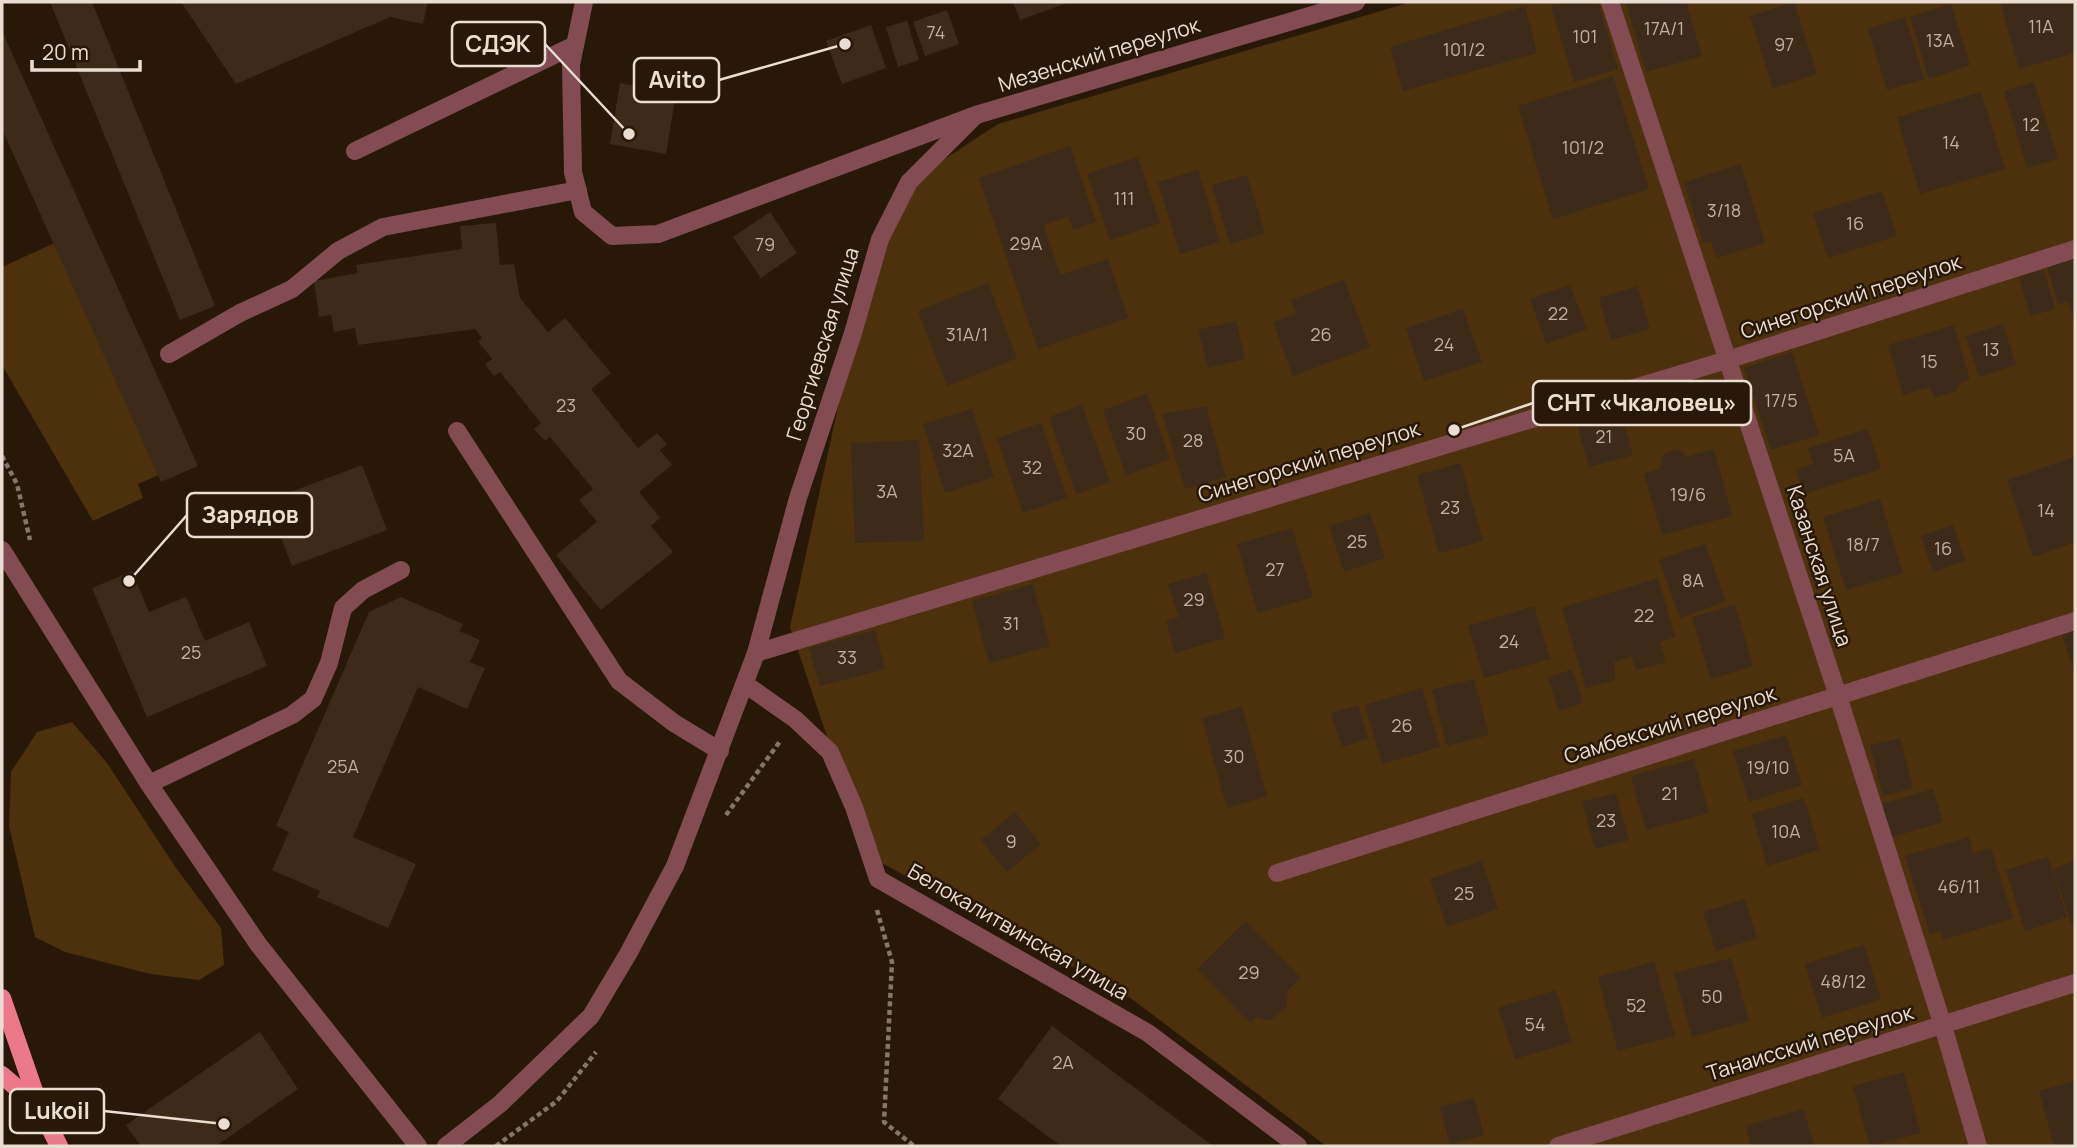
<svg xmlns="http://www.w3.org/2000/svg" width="2077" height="1148" font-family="Manrope,sans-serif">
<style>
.green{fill:#4d300c}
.building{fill:#3c2b19}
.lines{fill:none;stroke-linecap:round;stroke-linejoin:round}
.path{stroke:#857768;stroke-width:4.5;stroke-dasharray:5 3.5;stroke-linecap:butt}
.minor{stroke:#834c53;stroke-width:18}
.major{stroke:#ec798a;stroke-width:18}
.labels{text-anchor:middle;stroke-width:5;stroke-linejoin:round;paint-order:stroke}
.number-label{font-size:18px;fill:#beb1a4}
.street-label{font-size:21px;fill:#eaded3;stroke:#281807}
.leader{fill:none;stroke:#eaded3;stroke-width:2.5}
.callout-dot{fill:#eaded3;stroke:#281807;stroke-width:2.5}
.callout{fill:#281807;stroke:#eaded3;stroke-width:2.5}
.callout-label{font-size:23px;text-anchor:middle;font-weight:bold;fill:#eaded3}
</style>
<rect width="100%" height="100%" fill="#281807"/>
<g class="green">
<polygon points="1411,2 2075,2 2075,1146 1326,1146 1132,999 867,855 790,627 876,233 922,174 998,124"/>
<polygon points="61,240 159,475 138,484 143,498 93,521 2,365 2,267"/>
<polygon points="72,722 107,763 176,868 221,928 224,965 199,980 150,974 65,952 35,937 9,826 11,772 37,732"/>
</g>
<g class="building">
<polygon points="50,2 92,2 215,306 180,320"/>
<polygon points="181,2 428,2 423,24 390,17 236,84"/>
<polygon points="1013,2 1070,2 1020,20"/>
<polygon points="1564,2 1598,2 1618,69 1574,82 1551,6"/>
<polygon points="1626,2 1686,2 1702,56 1646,72"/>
<polygon points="1794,2 1817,74 1773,88 1750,16"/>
<polygon points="2000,2 2075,2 2075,53 2019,69"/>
<polygon points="1951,4 1970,65 1929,79 1910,17"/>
<polygon points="1525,6 1537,53 1403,91 1390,47"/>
<polygon points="947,10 959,44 925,56 913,22"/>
<polygon points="1905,17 1924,79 1887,90 1868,29"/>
<polygon points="907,21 919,60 898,67 886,27"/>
<polygon points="871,25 886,68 842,84 826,41"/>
<polygon points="2,31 198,466 161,482 2,129"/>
<polygon points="1613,76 1649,189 1553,219 1518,106"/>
<polygon points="2034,82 2058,159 2027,168 2004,91"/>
<polygon points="620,83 676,93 666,154 610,144"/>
<polygon points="1981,92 2005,169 1920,194 1897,117"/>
<polygon points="1070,146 1096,222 1073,230 1069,216 1044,225 1060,275 1108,259 1128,318 1038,349 979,178"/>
<polygon points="1138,157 1160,223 1110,240 1087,174"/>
<polygon points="1741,164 1765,243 1716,258 1711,241 1703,243 1684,182"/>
<polygon points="1198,170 1220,242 1180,254 1158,182"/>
<polygon points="1247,175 1265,233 1230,244 1212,185"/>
<polygon points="1882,191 1897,236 1828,258 1813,213"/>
<polygon points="770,212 797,253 761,278 733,237"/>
<polygon points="496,223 500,265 514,264 520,298 548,332 565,318 611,373 591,389 638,448 657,433 667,444 660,450 672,465 639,492 660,518 651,526 673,552 601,610 556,555 597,522 579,500 593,489 550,437 545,441 534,429 541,423 500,372 494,376 485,364 492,359 478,341 482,338 475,329 358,345 355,328 334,332 331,315 319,317 314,281 358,273 356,265 462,249 460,226"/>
<polygon points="2075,258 2075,324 2068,302 2058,304 2047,266"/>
<polygon points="2044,270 2055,309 2030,316 2019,277"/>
<polygon points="1344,280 1370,347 1293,376 1273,322 1296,314 1291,300"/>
<polygon points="988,283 1017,358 947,386 918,311"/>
<polygon points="1570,285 1587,329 1546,344 1530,299"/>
<polygon points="1637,286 1650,329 1611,340 1599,298"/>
<polygon points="1463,309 1482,362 1424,381 1406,328"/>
<polygon points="1236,321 1245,359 1208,368 1198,330"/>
<polygon points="2003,324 2016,365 1979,377 1966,336"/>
<polygon points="1954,325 1970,380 1960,383 1956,391 1934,398 1930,387 1903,395 1888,345"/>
<polygon points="1792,352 1819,435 1771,450 1744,368"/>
<polygon points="1147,394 1170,459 1126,475 1103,410"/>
<polygon points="1082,405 1110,482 1076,494 1049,417"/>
<polygon points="1206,406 1226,477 1185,489 1162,414"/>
<polygon points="1619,406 1633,455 1589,467 1575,418"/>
<polygon points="972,409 994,477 945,493 923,424"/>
<polygon points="1041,423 1067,498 1023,513 997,438"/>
<polygon points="1868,429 1881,469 1803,494 1796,470 1813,464 1808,448"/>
<polygon points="919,440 924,541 855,543 851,443"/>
<polygon points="1678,449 1687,457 1714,449 1732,516 1662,535 1644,474 1660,469 1663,454"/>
<polygon points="2075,457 2075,542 2033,557 2007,480"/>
<polygon points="1461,463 1483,541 1439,553 1417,475"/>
<polygon points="362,465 387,530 292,566 267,501"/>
<polygon points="1880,499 1903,573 1846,590 1823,517"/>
<polygon points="1370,513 1385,558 1344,572 1329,526"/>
<polygon points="1953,525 1965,561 1933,572 1921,536"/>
<polygon points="1292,528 1313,597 1258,613 1237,544"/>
<polygon points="1705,544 1726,601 1680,618 1659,560"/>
<polygon points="132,571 149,612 186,597 205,641 249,622 267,666 147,717 92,588"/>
<polygon points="1206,573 1225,638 1175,653 1166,621 1179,617 1168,584"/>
<polygon points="1658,578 1675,637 1660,642 1666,662 1636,670 1623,630 1631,657 1614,662 1615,680 1586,688 1562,608"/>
<polygon points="1033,584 1050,646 989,663 972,601"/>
<polygon points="401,597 463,624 459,631 480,640 470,662 485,668 467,709 418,687 353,837 416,864 388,928 317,897 320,891 272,870 289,832 276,826 369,612"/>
<polygon points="1735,605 1753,666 1711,679 1692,617"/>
<polygon points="1534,606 1550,659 1484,678 1468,626"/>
<polygon points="2075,627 2075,675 2061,632"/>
<polygon points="875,630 885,669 820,686 809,648"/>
<polygon points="1572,669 1583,703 1559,711 1548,678"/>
<polygon points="1474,679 1489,735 1447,746 1432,690"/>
<polygon points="1422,688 1440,747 1382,764 1365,705"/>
<polygon points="1358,705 1368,739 1342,747 1331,713"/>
<polygon points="1242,707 1267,796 1227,808 1202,718"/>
<polygon points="1786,735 1802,785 1749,802 1733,751"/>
<polygon points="1900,738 1913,788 1883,796 1870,745"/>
<polygon points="1694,759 1709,813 1646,830 1631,776"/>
<polygon points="1933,789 1943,822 1888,838 1878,805"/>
<polygon points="1616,793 1629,840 1595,849 1582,802"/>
<polygon points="1804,798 1820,850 1767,866 1752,814"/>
<polygon points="1015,812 1041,844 1007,872 981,840"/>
<polygon points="1969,837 1973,853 1991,848 2013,918 1943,940 1940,931 1930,934 1905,856"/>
<polygon points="2048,857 2067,917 2025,931 2006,870"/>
<polygon points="1482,861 1498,909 1447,927 1430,879"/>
<polygon points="2075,861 2075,922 2071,923 2053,869"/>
<polygon points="1745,899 1757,938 1716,951 1703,912"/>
<polygon points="1246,921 1301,978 1288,990 1286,1007 1270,1021 1256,1017 1250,1023 1197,969"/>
<polygon points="1864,945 1881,999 1822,1018 1805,964"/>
<polygon points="1731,958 1749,1021 1692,1037 1674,973"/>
<polygon points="1654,962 1675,1036 1618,1051 1598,977"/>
<polygon points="1556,990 1572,1042 1515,1059 1498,1008"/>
<polygon points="1052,1026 1213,1146 1061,1146 998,1099"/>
<polygon points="260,1032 298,1089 216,1146 141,1146 126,1125"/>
<polygon points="1904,1072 1921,1133 1870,1146 1853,1086"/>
<polygon points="2075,1081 2075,1146 2054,1146 2039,1091"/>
<polygon points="1474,1098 1484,1135 1450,1144 1440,1107"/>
<polygon points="1804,1109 1814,1146 1751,1146 1746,1126"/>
</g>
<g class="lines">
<g class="path">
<polyline points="2,456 17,484 30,540"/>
<polyline points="726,815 781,740"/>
<polyline points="877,910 892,962 884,1122 914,1146"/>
<polyline points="496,1146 557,1101 596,1052"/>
</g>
<g class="minor">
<polyline points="584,2 571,65 573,172 583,212 612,236 658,234 976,115 1356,2"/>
<polyline points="1610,2 1838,696 1943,1026 1978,1146"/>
<polyline points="355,151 575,45"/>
<polyline points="169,354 240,313 292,289 338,251 383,227 578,190"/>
<polyline points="457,431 619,681 674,723 720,751"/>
<polyline points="2,550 149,784 258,944 418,1146"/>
<polyline points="756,653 1727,360 2075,249"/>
<polyline points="745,684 795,719 830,752 854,807 878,879 1148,1033 1298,1146"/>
<polyline points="149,784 292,715 313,699 329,663 343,608 363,590 401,570"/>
<polyline points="1277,873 2075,621"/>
<polyline points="446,1146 500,1104 591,1016 628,954 675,866 756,653 798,498 853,333 880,239 909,182 976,115"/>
<polyline points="1558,1146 2075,983"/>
</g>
<g class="major">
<polyline points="2,998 40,1108"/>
<polyline points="2,1075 40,1108 59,1146"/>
</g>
</g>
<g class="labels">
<g class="number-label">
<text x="2041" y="33">11А</text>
<text x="1664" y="35">17А/1</text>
<text x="936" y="39">74</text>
<text x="1585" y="43">101</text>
<text x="1940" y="47">13А</text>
<text x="1784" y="51">97</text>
<text x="1464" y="56">101/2</text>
<text x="2031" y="131">12</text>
<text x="1951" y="149">14</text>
<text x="1583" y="154">101/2</text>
<text x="1124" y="205">111</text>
<text x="1724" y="217">3/18</text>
<text x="1855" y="230">16</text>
<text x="1026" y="250">29А</text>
<text x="765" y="251">79</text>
<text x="1558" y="320">22</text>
<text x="967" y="341">31А/1</text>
<text x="1321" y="341">26</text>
<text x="1444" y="351">24</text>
<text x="1991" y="356">13</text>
<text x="1929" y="368">15</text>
<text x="1781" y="407">17/5</text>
<text x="566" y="412">23</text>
<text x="1136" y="440">30</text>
<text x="1604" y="443">21</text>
<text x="1193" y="447">28</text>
<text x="958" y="457">32А</text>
<text x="1844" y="462">5А</text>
<text x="1032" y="474">32</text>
<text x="887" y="498">3А</text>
<text x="1688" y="501">19/6</text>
<text x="1450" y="514">23</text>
<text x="2046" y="517">14</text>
<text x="1357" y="548">25</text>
<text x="1863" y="551">18/7</text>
<text x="1943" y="555">16</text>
<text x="1275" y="576">27</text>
<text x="1693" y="587">8А</text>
<text x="1194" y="606">29</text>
<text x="1644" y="622">22</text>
<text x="1011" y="630">31</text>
<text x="1509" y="648">24</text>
<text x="191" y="659">25</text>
<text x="847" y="664">33</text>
<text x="1402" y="732">26</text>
<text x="1234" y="763">30</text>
<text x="343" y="773">25А</text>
<text x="1768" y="774">19/10</text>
<text x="1670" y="800">21</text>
<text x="1606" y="827">23</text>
<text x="1786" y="838">10А</text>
<text x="1011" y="848">9</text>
<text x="1959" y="893">46/11</text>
<text x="1464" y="900">25</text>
<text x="1249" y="979">29</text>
<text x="1843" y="988">48/12</text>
<text x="1712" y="1003">50</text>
<text x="1636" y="1012">52</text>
<text x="1535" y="1031">54</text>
<text x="1063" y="1069">2А</text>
</g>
<g class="street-label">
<text transform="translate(1099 55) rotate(-17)" y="7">Мезенский переулок</text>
<text transform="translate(1851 297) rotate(-18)" y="7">Синегорский переулок</text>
<text transform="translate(823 344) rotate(-73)" y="7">Георгиевская улица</text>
<text transform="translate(1309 462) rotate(-17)" y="7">Синегорский переулок</text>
<text transform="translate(1819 566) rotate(72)" y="7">Казанская улица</text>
<text transform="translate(1670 725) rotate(-17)" y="7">Самбекский переулок</text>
<text transform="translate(1018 932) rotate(30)" y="7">Белокалитвинская улица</text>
<text transform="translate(1810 1043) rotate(-17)" y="7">Танаисский переулок</text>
</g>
</g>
<path class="leader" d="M629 134L545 44M845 44L719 80M1454 430L1533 403M129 581L187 515M224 1124L104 1111"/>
<g class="callout-dot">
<circle cx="629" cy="134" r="7"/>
<circle cx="845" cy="44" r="7"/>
<circle cx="1454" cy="430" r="7"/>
<circle cx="129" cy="581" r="7"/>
<circle cx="224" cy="1124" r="7"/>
</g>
<g class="callout">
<rect x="452" y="22" width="93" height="44" rx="7"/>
<rect x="634" y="58" width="85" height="44" rx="7"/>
<rect x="1533" y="381" width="218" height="44" rx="7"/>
<rect x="187" y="493" width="125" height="44" rx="7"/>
<rect x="10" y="1089" width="94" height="44" rx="7"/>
</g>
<g class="callout-label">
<text x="498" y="52">СДЭК</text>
<text x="677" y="88">Avito</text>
<text x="1642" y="411">СНТ «Чкаловец»</text>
<text x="250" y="523">Зарядов</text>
<text x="57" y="1119">Lukoil</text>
</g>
<rect width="2077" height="1148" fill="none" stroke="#eaded3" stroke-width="7"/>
<path d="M32 60v10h108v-10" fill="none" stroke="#eaded3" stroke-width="3.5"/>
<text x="42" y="60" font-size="21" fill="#eaded3" stroke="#281807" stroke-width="5" paint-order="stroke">20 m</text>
</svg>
